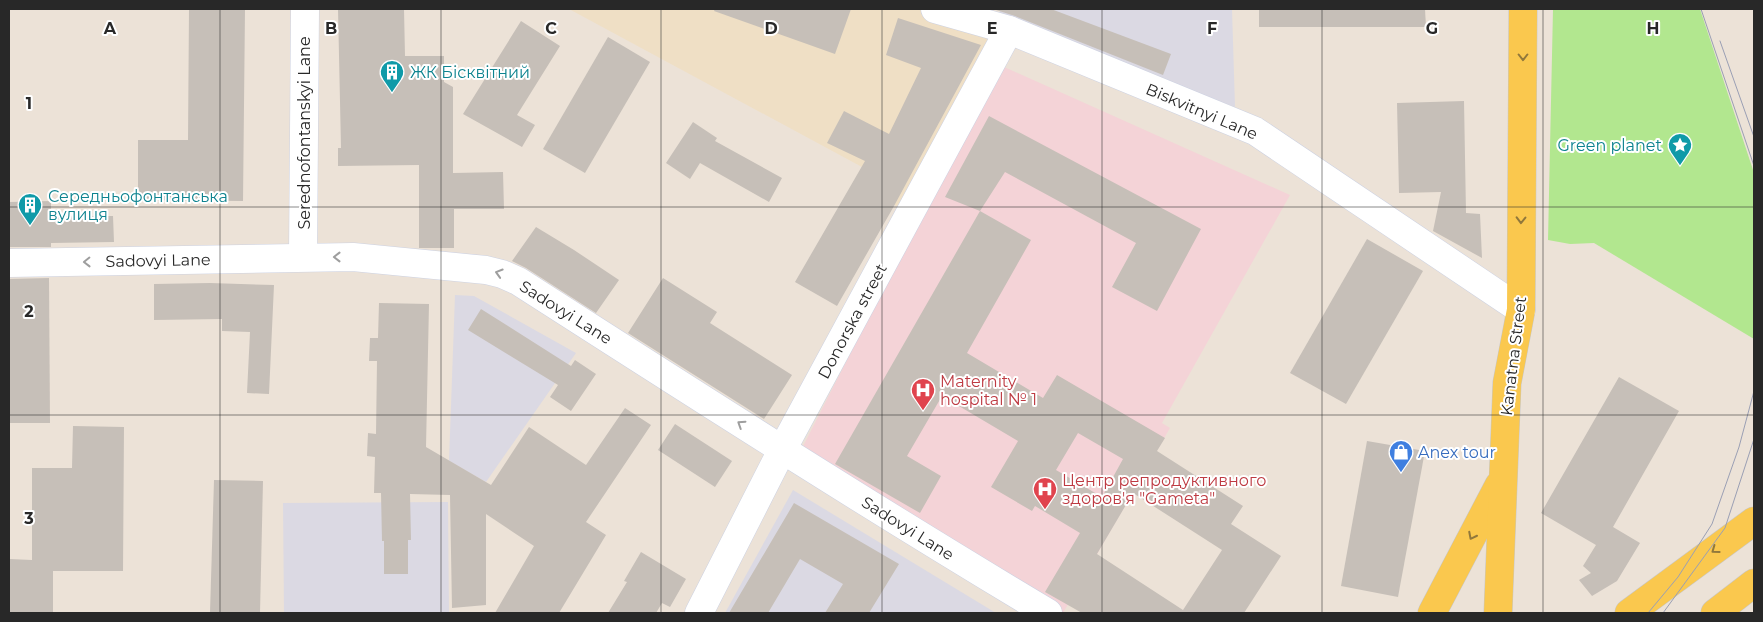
<svg xmlns="http://www.w3.org/2000/svg" width="1763" height="622" font-family="Montserrat,sans-serif">
<style>
.industrial{fill:#dbd9e3}
.education{fill:#efdfc5}
.medical{fill:#f4d3d7}
.green{fill:#b2e78f}
.building{fill:#c6bfb8;fill-rule:evenodd}
.lines{fill:none;stroke-linecap:round;stroke-linejoin:round}
.minor-casing{stroke:#cdd2e2;stroke-width:29}
.major-casing{stroke:#c7c7c7;stroke-width:29}
.minor{stroke:#fff;stroke-width:28}
.major{stroke:#fac84e;stroke-width:28}
.tram{stroke:#9a9fb4;stroke-width:1}
.oneway{stroke:#91783b}
.oneway2{stroke:#9e9e9e}
.grid{fill:none;stroke:#282828;stroke-width:1;stroke-opacity:0.55}
.labels{text-anchor:middle;stroke-width:4;stroke-linejoin:round;paint-order:stroke}
.culture-label{font-size:16px;fill:#0d838f;stroke:#fff;text-anchor:start}
.street-label{font-size:16px;fill:#282828;stroke:#fff}
.health-label{font-size:16px;fill:#be3a42;stroke:#fff;text-anchor:start}
.shop-label{font-size:16px;fill:#366cbe;stroke:#fff;text-anchor:start}
.grid-label{font-size:16px;text-anchor:middle;font-weight:bold;fill:#282828;stroke:#fff;stroke-width:4;stroke-linejoin:round;paint-order:stroke}
</style>
<rect width="100%" height="100%" fill="#ece2d7"/>
<g class="industrial">
<polygon points="1001,9 1232,9 1235,107 996,18"/>
<polygon points="455,295 474,296 576,353 486,482 449,461"/>
<polygon points="793,490 996,613 725,613"/>
<polygon points="448,502 449,613 284,613 283,503"/>
</g>
<polygon class="education" points="569,9 928,9 1006,32 906,211 853,183 862,167"/>
<polygon class="medical" points="1002,66 1290,195 1162,423 1170,428 1063,613 1044,613 795,462 933,191"/>
<polygon class="green" points="1553,9 1700,9 1754,173 1754,339 1594,243 1570,244 1548,240"/>
<g class="building">
<polygon points="189,9 245,9 243,201 138,200 138,140 188,140"/>
<polygon points="338,9 404,9 405,56 444,56 444,82 453,87 453,173 503,172 504,209 454,209 454,248 419,248 419,165 338,166 338,148 341,148"/>
<polygon points="715,9 851,9 835,54 714,11"/>
<polygon points="993,9 1051,9 1171,54 1163,75 1015,16"/>
<polygon points="1259,9 1425,9 1426,27 1259,27"/>
<polygon points="898,18 981,45 894,206 837,306 795,282 865,161 827,143 844,111 889,134 921,68 886,55"/>
<polygon points="521,21 560,46 517,115 535,125 522,147 463,114"/>
<polygon points="608,37 650,62 585,173 543,149"/>
<polygon points="1464,101 1466,213 1480,214 1482,258 1433,231 1441,192 1399,193 1397,103"/>
<polygon points="989,116 1201,229 1157,311 1112,287 1136,243 1005,172 980,211 945,197"/>
<polygon points="693,122 717,138 715,141 782,178 769,202 700,163 690,179 666,163"/>
<polygon points="51,201 51,216 113,216 114,242 51,243 51,247 9,247 9,202"/>
<path d="M980,211L1031,240L967,353L1043,398L1057,375L1165,438L1157,451L1243,506L1231,524L1281,556L1244,613H1082L1045,592L1080,533L1035,506L1032,511L991,487L1018,441L942,396L907,456L941,476L920,513L835,464ZM1078,433L1123,459L1102,497L1056,470ZM1133,493L1222,550L1183,610L1097,554Z"/>
<polygon points="536,227 574,250 619,280 596,313 526,268 512,261"/>
<polygon points="1367,239 1423,271 1346,404 1290,373"/>
<polygon points="49,278 50,423 9,423 9,279"/>
<polygon points="663,278 717,312 710,323 792,375 764,419 628,333"/>
<polygon points="210,283 274,285 269,394 247,393 250,332 222,331 222,319 154,320 154,284"/>
<polygon points="379,303 429,304 426,447 491,485 529,427 586,465 625,408 651,425 586,522 606,535 559,613 495,613 534,546 486,514 486,605 452,608 450,495 410,494 411,540 408,540 408,574 384,574 384,541 382,541 381,493 374,493 375,457 367,456 368,433 376,434 377,361 369,361 370,338 378,338"/>
<polygon points="481,309 571,366 575,360 596,374 571,411 550,397 558,385 468,330"/>
<polygon points="1619,377 1679,411 1613,527 1640,543 1617,581 1592,596 1579,580 1591,573 1583,566 1596,545 1541,513"/>
<polygon points="675,424 732,461 715,487 658,450"/>
<polygon points="73,426 124,427 123,571 53,571 53,613 9,613 9,559 32,560 32,468 72,468"/>
<polygon points="1367,441 1425,451 1398,597 1341,586"/>
<polygon points="214,480 263,481 260,613 210,613"/>
<polygon points="794,503 899,564 869,613 825,613 843,584 800,559 768,613 729,613"/>
<polygon points="641,552 686,579 670,607 662,603 656,613 608,613 627,582 624,581"/>
</g>
<g class="lines">
<g class="minor-casing">
<g id="minor">
<polyline points="935,9 1009,30 1255,131 1521,310"/>
<polyline points="303,257 305,9"/>
<path d="M9,263L353,257L486,270L502,274L518,281C694,394 869,506 1048,613"/>
<polyline points="699,613 782,450 1009,30"/>
</g>
</g>
<g class="major-casing">
<g id="major">
<polyline points="1432,613 1499,485"/>
<polyline points="1498,613 1507,383 1521,310 1523,9"/>
<polyline points="1629,613 1754,521"/>
<polyline points="1715,613 1754,583"/>
</g>
</g>
<use href="#minor" class="minor"/>
<use href="#major" class="major"/>
<g class="tram">
<polyline points="1701,9 1754,166"/>
<polyline points="1720,41 1754,137"/>
<polyline points="1648,613 1678,577 1712,524 1739,447 1754,391"/>
<polyline points="1663,613 1725,528 1754,439"/>
</g>
</g>
<defs><path id="oneway-chevron" d="M-2-3.5L2.5 0L-2 3.5" fill="none" stroke-width="1.6" stroke-linecap="round" stroke-linejoin="round" transform="scale(1.25)"/></defs>
<g class="oneway">
<use href="#oneway-chevron" transform="translate(1523 57) rotate(90)"/>
<use href="#oneway-chevron" transform="translate(1521 220) rotate(91)"/>
<use href="#oneway-chevron" transform="translate(1472 536) rotate(117)"/>
<use href="#oneway-chevron" transform="translate(1715 550) rotate(144)"/>
</g>
<g class="oneway2">
<use href="#oneway-chevron" transform="translate(337 257) rotate(180)"/>
<use href="#oneway-chevron" transform="translate(87 262) rotate(179)"/>
<use href="#oneway-chevron" transform="translate(499 273) rotate(-163)"/>
<use href="#oneway-chevron" transform="translate(741 424) rotate(-147)"/>
</g>
<path class="grid" d="M220,9V613M441,9V613M661,9V613M882,9V613M1102,9V613M1322,9V613M1543,9V613M9,207H1754M9,415H1754"/>
<defs>
<g id="building-pin" transform="scale(1.25)"><path d="M0 17L-7.5 6A9.5 9.5 0 1 1 7.5 6Z" fill="#0f9aa8" stroke="#fff"/><path d="M-4-6H4V6H1V3H-1V6H-4ZM-2.5-4.3h1.7v1.8h-1.7ZM.8-4.3h1.7v1.8H.8ZM-2.5-1h1.7V.8h-1.7ZM.8-1h1.7V.8H.8Z" fill="#fff"/></g>
<g id="sight-pin" transform="scale(1.25)"><path d="M0 17L-7.5 6A9.5 9.5 0 1 1 7.5 6Z" fill="#0f9aa8" stroke="#fff"/><path d="M0-6L1.8-2.2L6-1.7L2.9 1.2L3.7 5.4L0 3.3L-3.7 5.4L-2.9 1.2L-6-1.7L-1.8-2.2Z" fill="#fff"/></g>
<g id="hospital-pin" transform="scale(1.25)"><path d="M0 17L-7.5 6A9.5 9.5 0 1 1 7.5 6Z" fill="#e0444e" stroke="#fff"/><path d="M-5-5h3v3.5h4V-5h3V5h-3V1.5h-4V5h-3Z" fill="#fff"/></g>
<g id="shop-pin" transform="scale(1.25)"><path d="M0 17L-7.5 6A9.5 9.5 0 1 1 7.5 6Z" fill="#3f7fe0" stroke="#fff"/><path d="M-5-2.5h2.3a2.7 3.5 0 0 1 5.4 0H5L5.5 6h-11ZM-1.5-2.5h3a1.5 2.3 0 0 0-3 0Z" fill="#fff"/></g>
</defs>
<g fill-rule="evenodd">
<use href="#building-pin" x="392" y="72"/>
<use href="#sight-pin" x="1680" y="145"/>
<use href="#building-pin" x="30" y="205"/>
<use href="#hospital-pin" x="923" y="390"/>
<use href="#shop-pin" x="1401" y="452"/>
<use href="#hospital-pin" x="1045" y="489"/>
</g>
<g class="labels">
<g class="culture-label">
<text x="410" y="78">ЖК Бісквітний</text>
<text x="1662" y="151" text-anchor="end">Green planet</text>
<text x="48" y="202">Середньофонтанська<tspan x="48" dy="18">вулиця</tspan></text>
</g>
<g class="street-label">
<text transform="translate(1202 111) rotate(23)" y="6">Biskvitnyi Lane</text>
<text transform="translate(304 133) rotate(-90)" y="6">Serednofontanskyi Lane</text>
<text transform="translate(158 260) rotate(-1)" y="6">Sadovyi Lane</text>
<text transform="translate(566 312) rotate(32)" y="6">Sadovyi Lane</text>
<text transform="translate(852 321) rotate(-62)" y="6">Donorska street</text>
<text transform="translate(1513 356) rotate(-83)" y="6">Kanatna Street</text>
<text transform="translate(908 528) rotate(32)" y="6">Sadovyi Lane</text>
</g>
<g class="health-label">
<text x="940" y="387">Maternity<tspan x="940" dy="18">hospital № 1</tspan></text>
<text x="1062" y="486">Центр репродуктивного<tspan x="1062" dy="18">здоров'я "Gameta"</tspan></text>
</g>
<g class="shop-label">
<text x="1418" y="458">Anex tour</text>
</g>
</g>
<g class="grid-label">
<text x="110" y="34">A</text>
<text x="331" y="34">B</text>
<text x="551" y="34">C</text>
<text x="771" y="34">D</text>
<text x="992" y="34">E</text>
<text x="1212" y="34">F</text>
<text x="1432" y="34">G</text>
<text x="1653" y="34">H</text>
<text x="29" y="109">1</text>
<text x="29" y="317">2</text>
<text x="29" y="524">3</text>
</g>
<rect width="1763" height="622" fill="none" stroke="#282828" stroke-width="20"/>
</svg>
